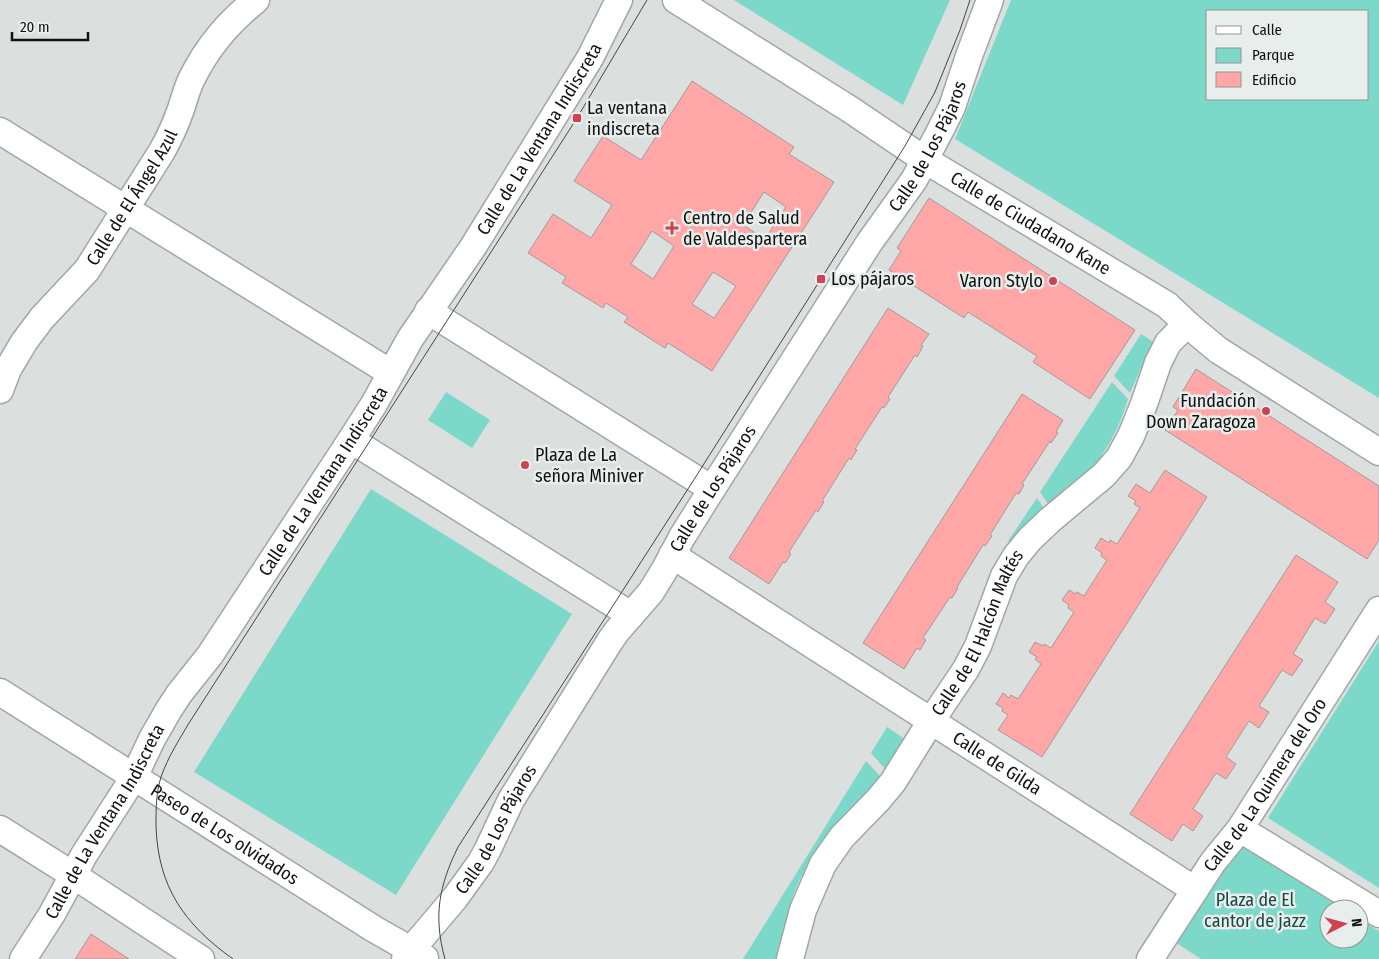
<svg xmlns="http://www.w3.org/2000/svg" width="1379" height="959" font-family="'Fira Sans Condensed',sans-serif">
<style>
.green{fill:#7cd8c9;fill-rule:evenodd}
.building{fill:#ffa6a7;stroke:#a19c9c;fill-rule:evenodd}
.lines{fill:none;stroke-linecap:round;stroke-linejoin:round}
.street-casing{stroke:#a2a7a6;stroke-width:29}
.street{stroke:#fff;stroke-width:26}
.tram{stroke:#434645;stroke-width:1}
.poi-dot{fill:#d1414f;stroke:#e8eeec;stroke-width:2}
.labels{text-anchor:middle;stroke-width:5;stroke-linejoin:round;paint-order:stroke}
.poi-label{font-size:18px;fill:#101212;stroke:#e8eeec;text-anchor:start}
.street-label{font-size:18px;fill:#101212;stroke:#e8eeec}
.park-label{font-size:18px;fill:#184942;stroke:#e8eeec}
</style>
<rect width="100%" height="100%" fill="#dbe0df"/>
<g class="green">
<polygon points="734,0 950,0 903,105"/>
<path d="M1011,0H1379V398L955,139ZM1208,11H1368V99H1208Z"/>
<polygon points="1141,334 1155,343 1141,368 1130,393 1114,376"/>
<path d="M1112,382L1128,399C1118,432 1103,461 1076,483C1067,491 1057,497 1048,504L1040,492Z"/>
<polygon points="446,392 490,420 472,448 428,420"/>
<polygon points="371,489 572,614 396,895 194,772"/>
<polygon points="1037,498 1043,507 1022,527 1010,542 1008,541"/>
<polygon points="1379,641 1379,888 1268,818"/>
<polygon points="887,727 906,740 886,770 871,753"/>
<polygon points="866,761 881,777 817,849 800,879 793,895 776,959 743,959"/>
<polygon points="1238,842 1343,909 1329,909 1329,939 1359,939 1359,919 1379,931 1379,959 1201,959 1175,942"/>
</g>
<g class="building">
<path d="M692,81L794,147L789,154L834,182L712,371L668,343L665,348L624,322L628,317L606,303L603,308L562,283L566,277L528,253L553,214L591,238L612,205L574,181L603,136L641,160ZM764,192L786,207L765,239L743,225ZM652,231L674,246L653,279L631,264ZM713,272L736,286L714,318L692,304Z"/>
<polygon points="929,198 1135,330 1090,399 1033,362 1037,356 968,312 964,318 889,270 901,251 897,248"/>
<polygon points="888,308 929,334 921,345 923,346 917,357 915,355 888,397 890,399 884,408 882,407 855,449 857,450 851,460 849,458 822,501 824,502 818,512 816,510 789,552 791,554 785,563 783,562 769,584 729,558"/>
<polygon points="1196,369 1379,486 1379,540 1367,559 1165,430 1178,410 1173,407"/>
<polygon points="1022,394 1063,420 1056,432 1058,433 1051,443 1050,441 1022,484 1024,485 1019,494 1016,493 990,535 992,536 985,546 983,545 957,587 958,588 952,598 950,597 923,638 926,640 920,650 917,648 904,669 863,643"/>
<polygon points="1165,470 1207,497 1042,757 998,730 1008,715 1002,711 1003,708 996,704 1003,693 1009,698 1011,695 1018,699 1041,664 1035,659 1037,657 1029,652 1035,642 1043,646 1044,644 1051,648 1074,612 1068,608 1069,605 1062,600 1069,590 1076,594 1077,592 1084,596 1107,560 1101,556 1102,553 1095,548 1101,538 1109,543 1110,540 1117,544 1140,508 1134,504 1136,501 1128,496 1136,484 1150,493"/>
<polygon points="1296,555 1338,582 1325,602 1335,609 1325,624 1315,618 1293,654 1303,660 1292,676 1282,670 1259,706 1269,712 1259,728 1249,721 1226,757 1236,764 1226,779 1216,773 1193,809 1203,816 1193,831 1183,824 1172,841 1130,814"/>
<polygon points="91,934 129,959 75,959"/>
</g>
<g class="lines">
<g class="street-casing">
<g id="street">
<path id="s1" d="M676,0L851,110L925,160L1167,305L1187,324L1218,350L1379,452"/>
<polyline points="0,131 391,373"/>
<polyline points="428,311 712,489"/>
<path id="s2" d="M0,390L8,369L24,342L42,318L87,270L162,151C170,137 176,123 181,109C184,99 187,89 191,80C208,46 227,24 256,0"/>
<polyline points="351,440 631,615"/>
<path id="s3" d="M672,555L1195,890"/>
<path id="s4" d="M0,692L374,929L425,958"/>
<polyline points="0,829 73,875 201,959"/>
<polyline points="1240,829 1379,914"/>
<path id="s5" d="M23,959L52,914L84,855L134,777L152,739L168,711L179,694L210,655L351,440L374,404L410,339L473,247L590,58L619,0"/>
<path id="s6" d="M405,959L411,950L455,898L481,862L488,849L511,800L610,641L617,631L651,592L665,569L682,537L712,489L869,243L914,180L940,131L952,107L969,56L990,0"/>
<path id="s7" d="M790,959L803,910L823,864L842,837L878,800L893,782L931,721L966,669L978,646L1004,576L1016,556L1030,539L1050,520L1104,475L1119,458L1131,436L1144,404L1158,363L1168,343L1187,324"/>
<path id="s8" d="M1150,959L1213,862L1240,829L1379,610"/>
</g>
</g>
<use href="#street" class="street"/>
<g class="tram">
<path d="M233,959C184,924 158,887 156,826C156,809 156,793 161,777C168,757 179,740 189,723L577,118L647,0"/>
<path d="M445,959C433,916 439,886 458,847L695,478L905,146L935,92L960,30L970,0"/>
</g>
</g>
<g class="poi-dot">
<rect x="572" y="113" width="10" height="10" rx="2.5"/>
<path d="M669.5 220.5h5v5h5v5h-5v5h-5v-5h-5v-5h5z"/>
<rect x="816" y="274" width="10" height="10" rx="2.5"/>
<circle cx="1053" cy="281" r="5"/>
<circle cx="1266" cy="411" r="5"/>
<circle cx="525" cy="465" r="5"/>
</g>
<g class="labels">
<g class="poi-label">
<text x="587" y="114">La ventana<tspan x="587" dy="21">indiscreta</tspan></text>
<text x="683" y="224">Centro de Salud<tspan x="683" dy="21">de Valdespartera</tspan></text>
<text x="831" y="285">Los pájaros</text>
<text x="1043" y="287" text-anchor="end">Varon Stylo</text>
<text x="1256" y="407" text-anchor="end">Fundación<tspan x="1256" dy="21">Down Zaragoza</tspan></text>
<text x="535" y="461">Plaza de La<tspan x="535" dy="21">señora Miniver</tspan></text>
</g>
<g class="street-label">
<text dy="6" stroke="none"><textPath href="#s5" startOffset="970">Calle de La Ventana Indiscreta</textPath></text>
<text dy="6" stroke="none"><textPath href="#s6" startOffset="969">Calle de Los Pájaros</textPath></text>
<text dy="6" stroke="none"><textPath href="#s2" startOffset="235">Calle de El Ángel Azul</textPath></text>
<text dy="6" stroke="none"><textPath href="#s1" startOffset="419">Calle de Ciudadano Kane</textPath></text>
<text dy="6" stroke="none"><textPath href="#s5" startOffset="565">Calle de La Ventana Indiscreta</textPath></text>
<text dy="6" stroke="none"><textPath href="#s6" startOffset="564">Calle de Los Pájaros</textPath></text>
<text dy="6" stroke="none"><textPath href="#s7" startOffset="381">Calle de El Halcón Maltés</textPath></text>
<text dy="6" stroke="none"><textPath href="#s3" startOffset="386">Calle de Gilda</textPath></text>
<text dy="6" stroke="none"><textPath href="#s8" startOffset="209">Calle de La Quimera del Oro</textPath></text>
<text dy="6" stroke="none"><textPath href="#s5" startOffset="160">Calle de La Ventana Indiscreta</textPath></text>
<text dy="6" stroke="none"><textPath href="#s6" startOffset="159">Calle de Los Pájaros</textPath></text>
<text dy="6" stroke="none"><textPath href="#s4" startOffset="266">Paseo de Los olvidados</textPath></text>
</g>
<g class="park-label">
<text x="1255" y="906">Plaza de El<tspan x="1255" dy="21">cantor de jazz</tspan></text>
</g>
</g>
<rect x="1206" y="10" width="162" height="90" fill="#e8eeec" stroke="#929695"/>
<rect x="1216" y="26" width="25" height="8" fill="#ffffff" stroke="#929695"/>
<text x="1252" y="35" font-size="15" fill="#101212">Calle</text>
<rect x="1216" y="48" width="25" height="15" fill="#7cd8c9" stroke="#929695"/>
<text x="1252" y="60" font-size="15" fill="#101212">Parque</text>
<rect x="1216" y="72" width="25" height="15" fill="#ffa6a7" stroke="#929695"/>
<text x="1252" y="85" font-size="15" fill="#101212">Edificio</text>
<g transform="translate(1344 924) rotate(84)"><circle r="24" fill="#e8eeec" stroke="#929695"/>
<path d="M0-4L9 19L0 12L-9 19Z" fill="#d1414f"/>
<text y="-8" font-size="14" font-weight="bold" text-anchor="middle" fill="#101212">N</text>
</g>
<path d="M12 32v8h76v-8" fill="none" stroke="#101212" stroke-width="2.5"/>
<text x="20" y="32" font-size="15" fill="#101212" stroke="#e8eeec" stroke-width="4" paint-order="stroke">20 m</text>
</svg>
